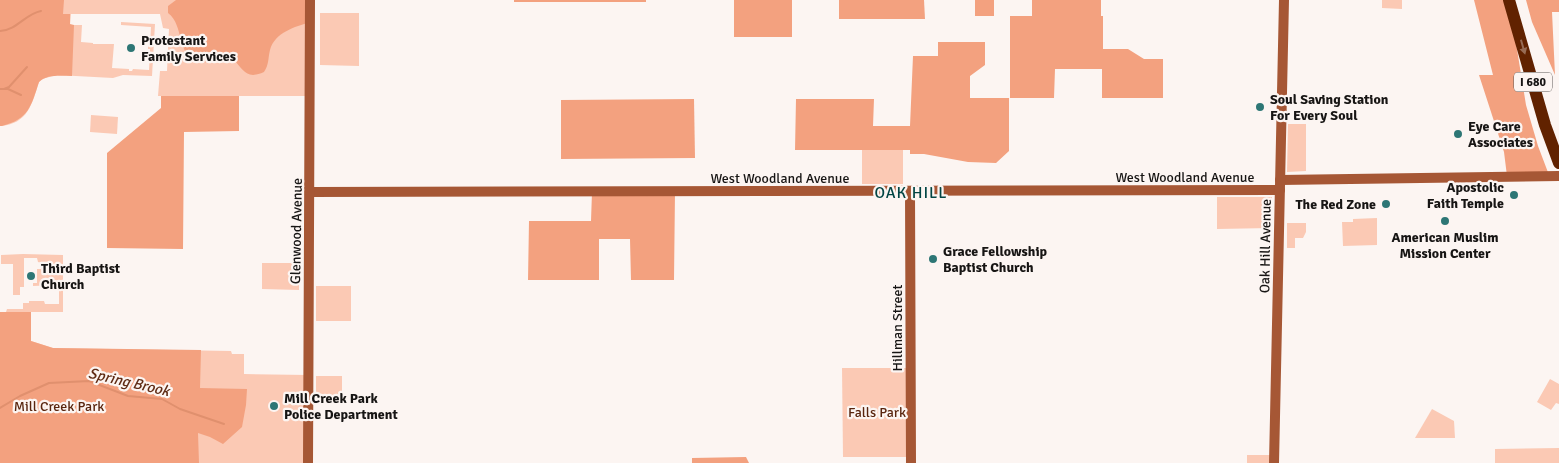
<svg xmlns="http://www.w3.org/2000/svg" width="1559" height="463" font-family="Signika,sans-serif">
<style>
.green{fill:#fbc9b4}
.forest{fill:#f3a17f}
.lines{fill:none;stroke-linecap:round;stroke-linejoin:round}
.stream{stroke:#e0906e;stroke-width:2}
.secondary{stroke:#a65735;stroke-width:10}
.highway{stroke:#612200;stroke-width:12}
.oneway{fill:#976c55}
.poi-dot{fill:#2d7675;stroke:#fcf5f2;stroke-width:2}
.labels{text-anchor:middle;stroke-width:4.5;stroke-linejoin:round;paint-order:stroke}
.shield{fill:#fcf5f2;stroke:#5c5857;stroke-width:1}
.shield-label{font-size:12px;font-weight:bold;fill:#171514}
.poi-label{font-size:14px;font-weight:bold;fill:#171514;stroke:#fcf5f2;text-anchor:start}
.street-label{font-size:14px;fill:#171514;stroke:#fcf5f2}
.park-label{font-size:14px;fill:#59250e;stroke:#fcf5f2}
.water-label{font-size:15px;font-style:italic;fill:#602c15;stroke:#fcf5f2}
.quarter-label{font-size:16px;letter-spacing:1px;fill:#024544;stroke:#fcf5f2}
</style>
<rect width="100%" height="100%" fill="#fcf5f2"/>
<g class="green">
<path d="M0,0H310L311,96H158L160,71H167L169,29L163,28L160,14H71L70,25H82L81,42L93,43V44H114L112,68L129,69V71H132L133,69L149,70L150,49H148V46H150L151,27L121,25V22L155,24L152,76L123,75L113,78L57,75L42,79L39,82C32,104 28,124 0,126Z"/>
<polygon points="1382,0 1402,0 1402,9 1382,8"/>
<polygon points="320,13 359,13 359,66 320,65"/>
<polygon points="91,115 118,117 117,134 90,132"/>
<polygon points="1288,124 1306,124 1306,171 1287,172"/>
<rect x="862" y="150" width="41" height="34"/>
<polygon points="1217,197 1272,197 1271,228 1217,229"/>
<polygon points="1377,218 1377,245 1343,246 1342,222 1353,222 1353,219"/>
<polygon points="1287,223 1306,223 1306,232 1303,238 1295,238 1295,248 1287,248"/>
<polygon points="23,254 63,255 63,312 31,312 31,341 53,348 231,351 232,354 244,354 244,374 308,375 308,463 0,463 0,312 6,312 7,309 23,309 23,303 29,303 29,301 44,301 45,304 59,304 59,285 33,286 33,283 37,283 37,269 41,269 41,263 38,262 37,258 24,258 24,287 20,287 20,295 13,295 13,264 1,264 1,255"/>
<polygon points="262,263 299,263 299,290 262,289"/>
<rect x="316" y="286" width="35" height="35"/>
<polygon points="842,368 910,368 910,457 843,457"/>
<rect x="316" y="376" width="26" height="22"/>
<polygon points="1550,379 1559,384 1559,404 1556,403 1551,410 1537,402"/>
<polygon points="1432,409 1454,421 1455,438 1415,438"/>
<polygon points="1559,448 1559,463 1495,463 1495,449"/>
<rect x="1247" y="455" width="27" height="8"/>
</g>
<g class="forest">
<path d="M0,0H64L63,14H70V24L74,25L72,76C61,76 47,74 39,82C31,106 29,119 2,126H0Z"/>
<path d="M176,0H310V22C295,27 275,32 270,50C268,58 269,65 264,72C246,80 244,70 233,59C228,59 222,59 217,60C210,61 205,64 198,62C175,53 185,26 168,13V6Z"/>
<rect x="514" y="0" width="132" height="2"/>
<rect x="734" y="0" width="58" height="37"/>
<polygon points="839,0 924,0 925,19 839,19"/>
<rect x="975" y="0" width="19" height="16"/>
<polygon points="1032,0 1101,0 1101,16 1103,16 1103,49 1128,49 1144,59 1163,59 1163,98 1102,98 1102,69 1055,69 1054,98 1010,98 1010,16 1032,16"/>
<polygon points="1474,0 1509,0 1526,105 1538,146 1549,175 1507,176 1504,152 1479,75 1493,75"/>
<polygon points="1526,0 1559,0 1559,12 1552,12 1555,75 1532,22"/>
<polygon points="938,42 985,42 985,65 970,76 970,98 1009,98 1009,151 996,163 968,162 924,154 910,154 910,150 795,150 796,99 874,99 873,126 910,126 913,56 938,56"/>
<polygon points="161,96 239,96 239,131 184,132 183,249 107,248 107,153 161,108"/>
<polygon points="694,99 695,158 561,159 561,100"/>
<polygon points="592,192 675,192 674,280 631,280 630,239 599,239 599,280 528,280 529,221 591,221"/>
<polygon points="0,312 31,312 31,341 53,348 201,350 200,388 247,389 246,405 242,427 223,444 210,437 198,433 199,463 0,463"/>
<polygon points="746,457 749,463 692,463 692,458"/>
</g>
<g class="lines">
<g class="stream">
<path d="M0,31C17,30 25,14 41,11"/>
<polyline points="0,89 8,89 21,95"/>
<polyline points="4,89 9,87 27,67"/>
<polyline points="0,408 20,396 49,383 89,381 128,396 162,399 180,409 224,424"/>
</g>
<g class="secondary">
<polyline points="1280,180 1559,176"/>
<polyline points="310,192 1280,190"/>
<polyline points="910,192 911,463"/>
<polyline points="308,463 310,0"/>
<polyline points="1274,463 1284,0"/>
</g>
<polyline class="highway" points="1509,0 1545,125 1559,163"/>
</g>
<defs><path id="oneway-solid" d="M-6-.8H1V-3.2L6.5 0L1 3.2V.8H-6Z" transform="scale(1.25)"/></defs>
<use class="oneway" href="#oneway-solid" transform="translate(1523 47) rotate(74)"/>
<g class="poi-dot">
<circle cx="131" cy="48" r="5"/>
<circle cx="1260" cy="107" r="5"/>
<circle cx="1458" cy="134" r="5"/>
<circle cx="1514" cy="195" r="5"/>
<circle cx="1386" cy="204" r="5"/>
<circle cx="1445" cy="221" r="5"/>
<circle cx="933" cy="259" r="5"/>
<circle cx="31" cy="276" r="5"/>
<circle cx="274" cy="406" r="5"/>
</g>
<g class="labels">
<rect class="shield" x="1514" y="72.5" width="38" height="19" rx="4"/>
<g class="shield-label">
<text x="1533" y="86">I 680</text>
</g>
<g class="poi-label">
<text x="141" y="45">Protestant<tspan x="141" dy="16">Family Services</tspan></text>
<text x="1270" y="104">Soul Saving Station<tspan x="1270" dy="16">For Every Soul</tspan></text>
<text x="1468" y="131">Eye Care<tspan x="1468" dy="16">Associates</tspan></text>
<text x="1504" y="192" text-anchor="end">Apostolic<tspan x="1504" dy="16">Faith Temple</tspan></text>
<text x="1376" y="209" text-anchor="end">The Red Zone</text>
<text x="1445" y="242" text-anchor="middle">American Muslim<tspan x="1445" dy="16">Mission Center</tspan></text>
<text x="943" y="256">Grace Fellowship<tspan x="943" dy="16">Baptist Church</tspan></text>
<text x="41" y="273">Third Baptist<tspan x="41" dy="16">Church</tspan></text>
<text x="284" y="403">Mill Creek Park<tspan x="284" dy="16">Police Department</tspan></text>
</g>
<g class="street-label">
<text x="1185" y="182">West Woodland Avenue</text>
<text x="780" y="183">West Woodland Avenue</text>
<text transform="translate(296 231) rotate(-89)" y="5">Glenwood Avenue</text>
<text transform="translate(1265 246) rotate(-89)" y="5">Oak Hill Avenue</text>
<text transform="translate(897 328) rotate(-90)" y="5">Hillman Street</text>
</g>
<g class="park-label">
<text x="59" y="411">Mill Creek Park</text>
<text x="877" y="417">Falls Park</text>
</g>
<g class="water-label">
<text transform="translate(129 382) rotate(13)" y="5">Spring Brook</text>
</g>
<g class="quarter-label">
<text x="911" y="198">OAK HILL</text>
</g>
</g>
</svg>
